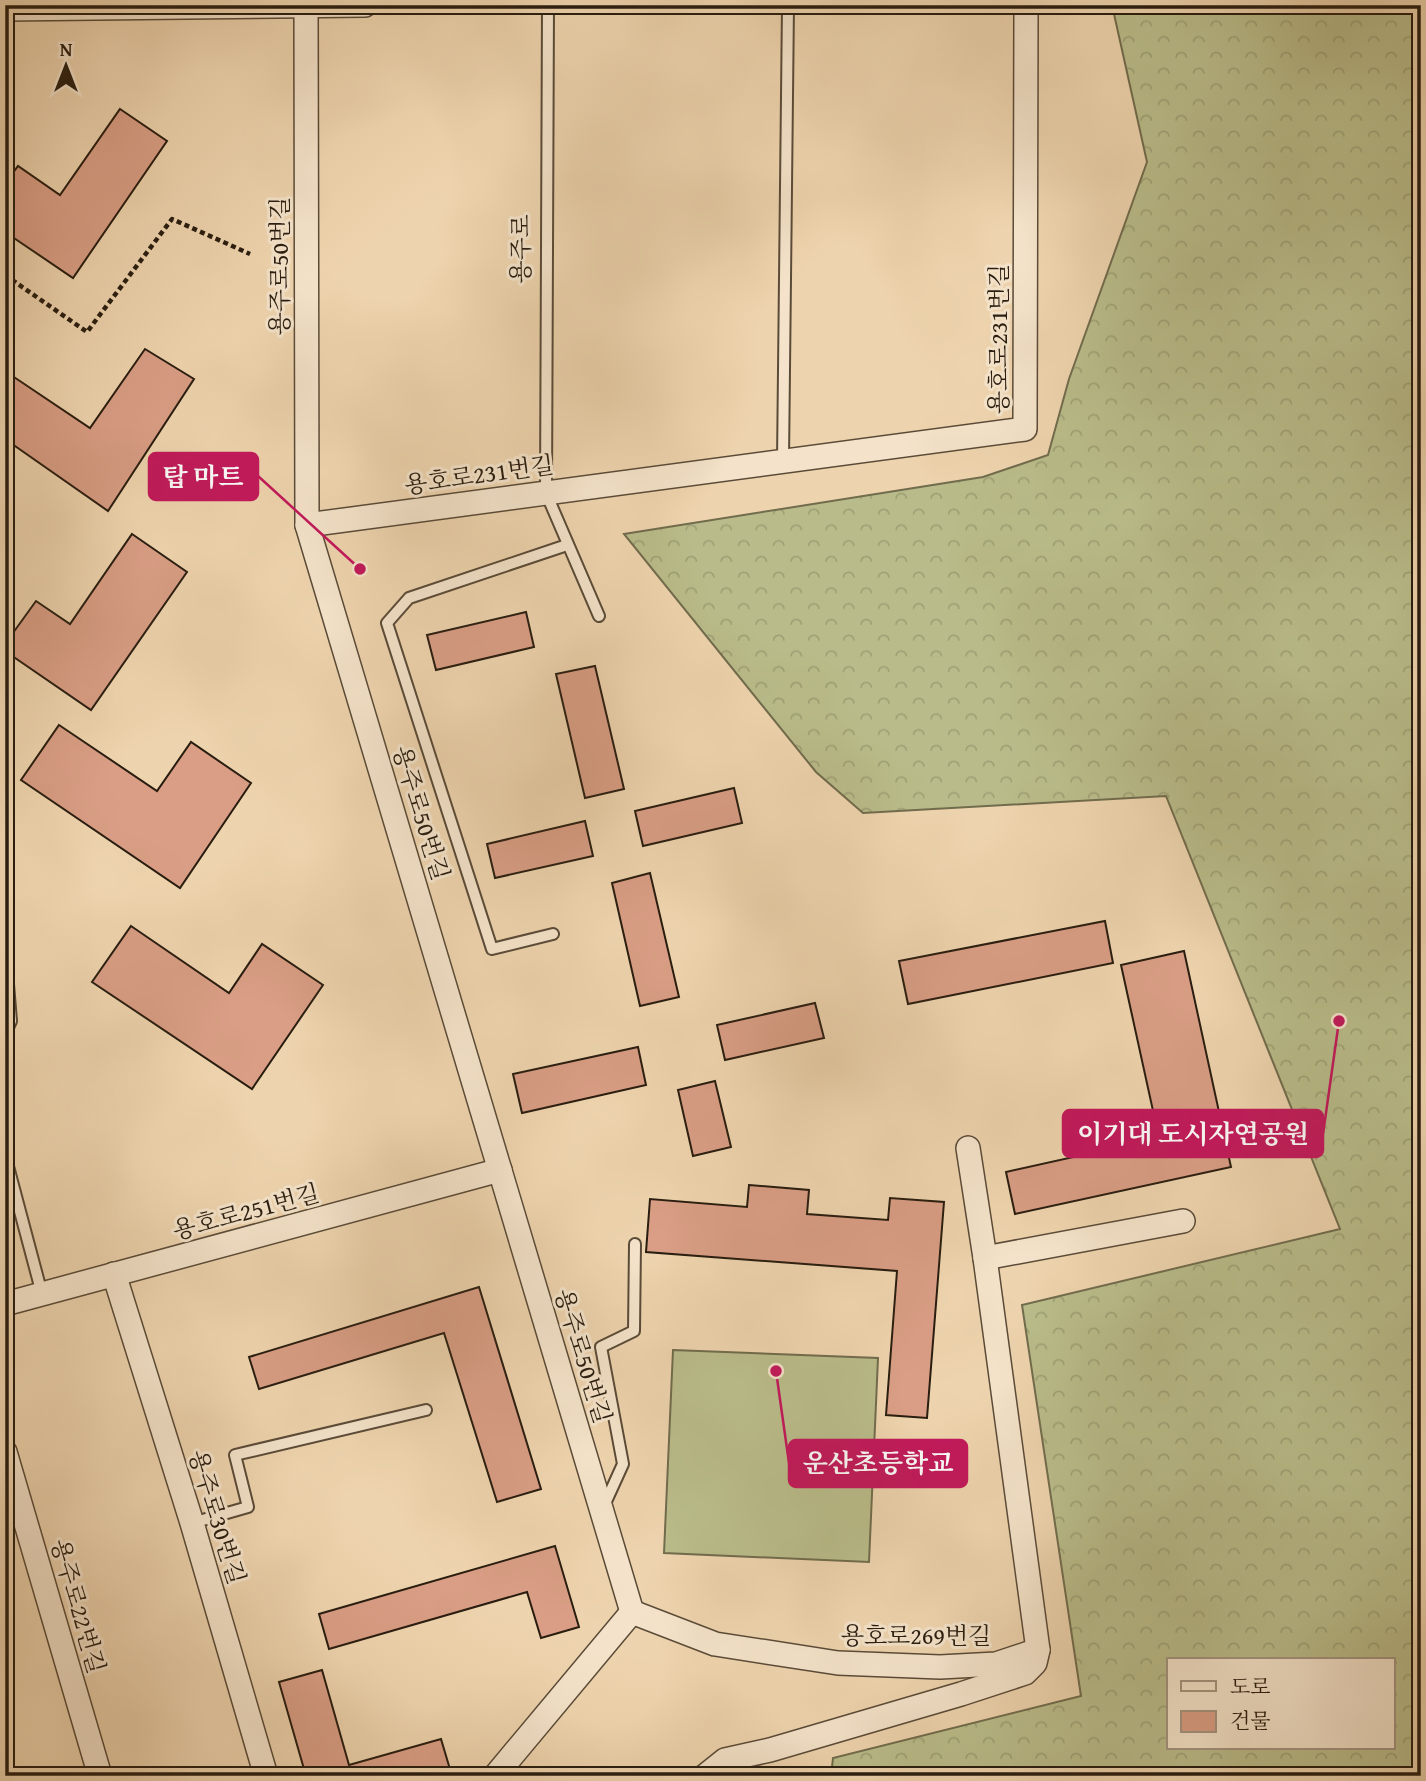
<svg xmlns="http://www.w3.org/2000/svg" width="1426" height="1781" font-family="'Gentium Book Plus','Noto Serif KR',serif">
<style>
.forest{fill:url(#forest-crowns);stroke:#716c4d;stroke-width:2;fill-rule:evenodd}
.pitch{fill:#b9bc8a;stroke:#716c4d;stroke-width:2}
.building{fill:#d99e85;stroke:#291d10;stroke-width:2}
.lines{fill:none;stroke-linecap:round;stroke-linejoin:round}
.lane-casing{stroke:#5a4b38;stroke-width:14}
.street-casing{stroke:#5a4b38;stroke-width:26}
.path{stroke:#291d10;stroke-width:4.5;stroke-dasharray:5 3.5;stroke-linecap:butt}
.lane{stroke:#f4e3ca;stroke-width:10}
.street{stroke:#f4e3ca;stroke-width:23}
.labels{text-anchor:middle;stroke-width:6;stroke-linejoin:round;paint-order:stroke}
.street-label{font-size:24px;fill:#291d10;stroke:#f4e3ca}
.leader{fill:none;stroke:#c2185b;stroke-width:2.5}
.callout-dot{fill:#c2185b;stroke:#f4e3ca;stroke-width:2.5}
.callout{fill:#c2185b;stroke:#c2185b;stroke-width:2.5}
.callout-label{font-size:26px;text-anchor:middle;font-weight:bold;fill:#fff}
</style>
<defs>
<pattern id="forest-crowns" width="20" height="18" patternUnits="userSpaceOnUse" patternTransform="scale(1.75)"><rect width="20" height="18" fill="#b9bc8a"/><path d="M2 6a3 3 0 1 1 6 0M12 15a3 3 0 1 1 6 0" fill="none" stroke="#9fa176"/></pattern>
</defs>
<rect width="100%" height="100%" fill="#eed4ae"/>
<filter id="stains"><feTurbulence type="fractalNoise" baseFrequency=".00286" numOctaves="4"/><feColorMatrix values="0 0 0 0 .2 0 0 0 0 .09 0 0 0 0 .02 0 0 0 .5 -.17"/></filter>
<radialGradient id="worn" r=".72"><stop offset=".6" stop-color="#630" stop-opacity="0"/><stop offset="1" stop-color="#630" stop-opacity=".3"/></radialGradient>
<path class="forest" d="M1112,5H1421V1776H831L833,1758L1081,1696L1022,1305L1340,1229L1166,796L863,813L816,772L624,534L983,477L1048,455L1069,379L1147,162ZM1169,1660H1393V1748H1169Z"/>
<polygon class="pitch" points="673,1350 878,1358 869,1562 664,1553"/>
<g class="building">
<polygon points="120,109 167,141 73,278 5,232 5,184 18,166 60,195"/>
<polygon points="145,349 194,379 108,511 5,439 5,371 90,428"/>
<polygon points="132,534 187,572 91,710 5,651 5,644 36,601 70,624"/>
<polygon points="526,612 534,647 436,670 427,635"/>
<polygon points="595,666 624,789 585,798 556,674"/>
<polygon points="59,725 157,791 191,742 251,783 180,888 21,780"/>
<polygon points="734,788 742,823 643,846 635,811"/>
<polygon points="585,821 593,856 495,878 487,844"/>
<polygon points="650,873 679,997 640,1006 612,883"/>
<polygon points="1105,921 1113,963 908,1004 899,961"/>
<polygon points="131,926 229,993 262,944 323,985 252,1089 92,982"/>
<polygon points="1184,951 1231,1167 1015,1214 1006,1172 1159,1138 1121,965"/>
<polygon points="815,1003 824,1038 725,1060 717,1025"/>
<polygon points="638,1047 646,1085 522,1113 513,1074"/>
<polygon points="715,1081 731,1147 693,1156 678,1090"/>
<polygon points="749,1185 809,1190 807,1214 888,1220 890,1198 944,1202 927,1418 886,1415 897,1271 646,1252 650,1199 747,1207"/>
<polygon points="479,1287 541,1489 497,1502 444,1333 259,1389 249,1357"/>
<polygon points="555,1546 579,1627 541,1638 527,1592 329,1649 319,1614"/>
<polygon points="322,1670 349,1765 441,1739 452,1776 306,1776 279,1682"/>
</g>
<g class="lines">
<g class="lane-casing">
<g id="lane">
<polyline points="548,5 546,493 599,616"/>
<polyline points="783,461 788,5"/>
<polyline points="553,934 492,949 387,623 409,598 567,545"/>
<polyline points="5,979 8,984 11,1021 5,1034"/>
<polyline points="5,1155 42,1294"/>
<polyline points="603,1508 623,1464 601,1347 634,1331 635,1244"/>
<polyline points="192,1523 248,1507 235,1455 426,1410"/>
</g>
</g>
<g class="street-casing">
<g id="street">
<polyline points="306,5 307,525 632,1612"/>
<polyline points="5,9 365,5"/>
<polyline points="307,525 1025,429 1026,5"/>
<polyline points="985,1258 1183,1221"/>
<polyline points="114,1274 192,1523 266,1776"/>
<polyline points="5,1304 500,1170"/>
<polyline points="5,1452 100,1776"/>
<polyline points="632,1612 715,1644 838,1663 940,1667 996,1664 1038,1650 985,1258 968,1148"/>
<polyline points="495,1776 632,1612"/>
<polyline points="705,1776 725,1760 770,1750 961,1694 1025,1673 1035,1663 1038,1650"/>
</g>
</g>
<polyline class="path" points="5,275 87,332 172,219 250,254"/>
<use href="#lane" class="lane"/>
<use href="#street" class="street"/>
</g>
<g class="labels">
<g class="street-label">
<text transform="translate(521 249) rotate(-90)" y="8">용주로</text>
<text transform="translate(280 266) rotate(-90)" y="8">용주로50번길</text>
<text transform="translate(999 339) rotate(-90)" y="8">용호로231번길</text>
<text transform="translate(479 475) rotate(-8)" y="8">용호로231번길</text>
<text transform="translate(421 813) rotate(73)" y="8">용주로50번길</text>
<text transform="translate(246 1212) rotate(-15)" y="8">용호로251번길</text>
<text transform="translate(583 1356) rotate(73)" y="8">용주로50번길</text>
<text transform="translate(217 1517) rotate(73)" y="8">용주로30번길</text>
<text transform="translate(78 1606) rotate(74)" y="8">용주로22번길</text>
<text x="916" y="1644">용호로269번길</text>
</g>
</g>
<path class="leader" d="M360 569L258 476M1339 1021L1323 1134M776 1371L789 1463"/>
<g class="callout-dot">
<circle cx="360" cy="569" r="7"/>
<circle cx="1339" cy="1021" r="7"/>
<circle cx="776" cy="1371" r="7"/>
</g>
<g class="callout">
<rect x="149" y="453" width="109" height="47" rx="7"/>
<rect x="1063" y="1110" width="260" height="47" rx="7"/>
<rect x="789" y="1440" width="178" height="47" rx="7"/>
</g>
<g class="callout-label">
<text x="203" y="486">탑 마트</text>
<text x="1193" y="1143">이기대 도시자연공원</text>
<text x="878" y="1472">운산초등학교</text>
</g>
<rect width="1426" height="1781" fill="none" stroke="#eed4ae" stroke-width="28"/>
<rect x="7" y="7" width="1412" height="1767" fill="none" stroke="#291d10" stroke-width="3.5"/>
<rect x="14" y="14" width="1398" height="1753" fill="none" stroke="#291d10" stroke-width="2"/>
<rect x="1167" y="1658" width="228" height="91" fill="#f4e3ca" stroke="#a39480" stroke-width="2"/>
<rect x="1181" y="1681" width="35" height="10" fill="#f4e3ca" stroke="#a39480" stroke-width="2"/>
<text x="1230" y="1694" font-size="21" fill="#291d10">도로</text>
<rect x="1181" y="1711" width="35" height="21" fill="#d99e85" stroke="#a39480" stroke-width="2"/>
<text x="1230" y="1728" font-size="21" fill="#291d10">건물</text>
<g transform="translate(66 66)" stroke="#f4e3ca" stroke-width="5" paint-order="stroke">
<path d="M0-5L12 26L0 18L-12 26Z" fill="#291d10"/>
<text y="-10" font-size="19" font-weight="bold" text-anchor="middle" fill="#291d10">N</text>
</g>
<rect width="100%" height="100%" filter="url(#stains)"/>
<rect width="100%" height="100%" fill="url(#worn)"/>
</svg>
